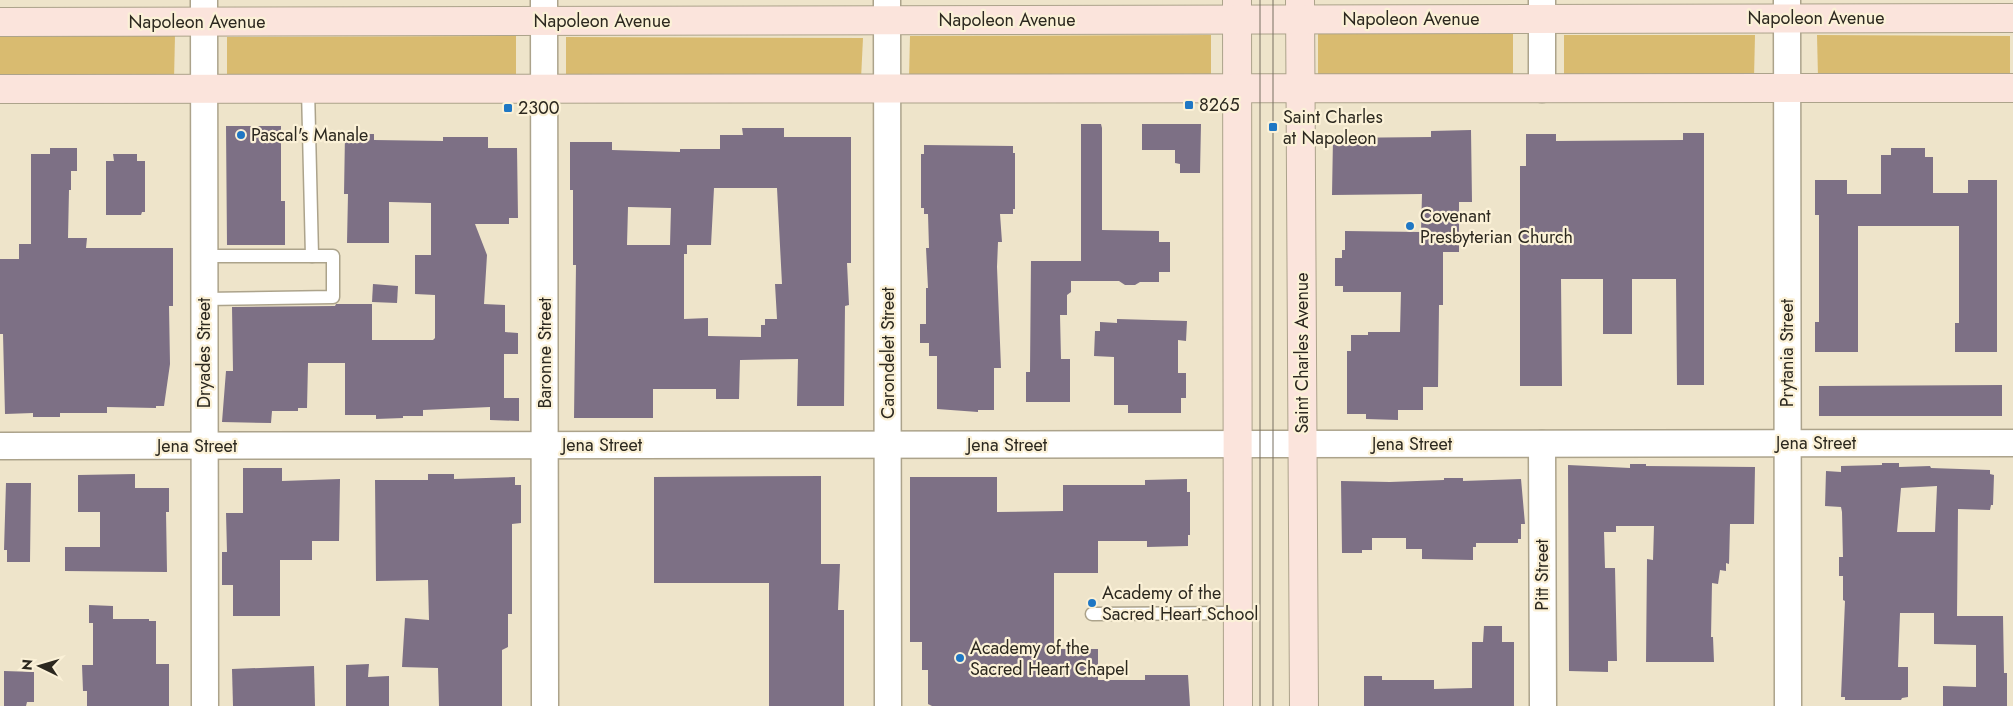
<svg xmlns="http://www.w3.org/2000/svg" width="2013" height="706" font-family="Jost,sans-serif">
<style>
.grass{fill:#d9bb70}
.building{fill:#7d7085;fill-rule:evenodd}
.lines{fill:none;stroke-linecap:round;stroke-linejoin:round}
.lane-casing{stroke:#aca38b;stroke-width:15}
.street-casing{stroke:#aca38b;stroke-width:29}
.secondary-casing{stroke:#aca38b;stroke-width:30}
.lane{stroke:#fff;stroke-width:12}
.street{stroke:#fff;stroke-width:26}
.secondary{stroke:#fbe4dc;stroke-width:28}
.tram{stroke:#766f60;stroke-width:1}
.poi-dot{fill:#1f77c4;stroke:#fbf1d7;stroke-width:2}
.labels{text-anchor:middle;stroke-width:4.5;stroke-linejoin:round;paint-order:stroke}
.street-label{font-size:18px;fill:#2c281f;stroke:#fbf1d7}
.poi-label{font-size:18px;fill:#2c281f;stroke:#fbf1d7;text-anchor:start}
</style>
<rect width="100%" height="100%" fill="#eee4ca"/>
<g class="grass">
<rect x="1318" y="34" width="195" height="45"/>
<polygon points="175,35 174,80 0,80 0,37"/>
<polygon points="1211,35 1211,79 909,78 910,36"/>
<polygon points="1564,35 1755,35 1754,78 1564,78"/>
<polygon points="1817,35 2010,36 2010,77 1818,77"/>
<polygon points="516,36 516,79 227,80 227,37"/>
<polygon points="566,37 863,38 861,79 566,78"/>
</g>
<g class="building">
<polygon points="1081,124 1101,124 1102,128 1102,230 1159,231 1159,242 1170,242 1170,272 1159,272 1159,282 1140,282 1135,285 1125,285 1119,281 1071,281 1071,292 1067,295 1067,315 1060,315 1061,359 1070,359 1070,402 1026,402 1026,372 1030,372 1031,261 1081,261"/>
<polygon points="1142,124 1201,124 1200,173 1180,173 1180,164 1175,163 1175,150 1142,150"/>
<polygon points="226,126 281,126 281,201 285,201 285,245 227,245"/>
<path d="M742,128H784V137H851V263H847L849,305L845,306L844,406H797L798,359L740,360L739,399H716V389H653V418H574L576,265H573V190H570V142H612V150L680,152V149H720V135H743ZM714,188H777L782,284H775L777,319H765V325H761V337L708,336V318L684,319V254H687V245H711ZM628,207L671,208L670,245H627Z"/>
<polygon points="1471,130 1472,202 1459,202 1459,252 1443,252 1443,305 1439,305 1438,387 1423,387 1423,410 1398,410 1398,420 1366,419 1366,414 1347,414 1347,351 1351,351 1351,335 1368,335 1368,332 1400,332 1401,292 1343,292 1343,286 1335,286 1335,258 1342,258 1342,250 1345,250 1345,231 1421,232 1422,194 1332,195 1333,138 1431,137 1431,131"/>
<polygon points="1683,133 1704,133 1704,385 1677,385 1676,279 1632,279 1632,334 1603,334 1603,279 1561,279 1562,386 1520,386 1520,166 1526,166 1526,134 1556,134 1556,141 1683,140"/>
<polygon points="345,134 374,134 374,140 443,141 443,137 488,137 488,148 517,148 518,218 509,218 509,224 475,224 487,255 484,304 505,305 505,332 518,333 518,354 504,354 504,398 519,398 519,421 490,420 490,407 423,410 423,416 403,416 403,418 376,419 376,415 345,415 345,363 308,363 307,408 298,408 298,411 272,411 271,423 222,422 226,371 233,371 232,307 335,306 336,304 372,304 372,340 433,340 435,338 435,295 415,294 415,255 431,255 431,203 389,202 389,243 347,243 348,194 344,194"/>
<polygon points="924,145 1013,146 1013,153 1015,153 1015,209 1013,209 1013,214 1000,214 1002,242 998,242 997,267 1001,368 994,368 994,410 978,410 978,412 937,409 937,356 929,356 929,343 920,343 920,324 926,324 926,288 928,288 926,248 929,248 928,214 924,214 924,208 921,208 921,154 924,154"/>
<polygon points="50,148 77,148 77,171 71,171 71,190 69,190 68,238 87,238 86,248 173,248 173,306 169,306 170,364 164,406 156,406 156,408 107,407 107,413 60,413 60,417 33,417 33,413 5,414 3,334 0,334 0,259 19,259 19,244 31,244 31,154 50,154"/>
<polygon points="1891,148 1925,148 1925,157 1933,157 1933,193 1968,193 1968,180 1997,180 1997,352 1955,352 1955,323 1959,323 1959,226 1858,226 1858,352 1815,352 1815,322 1819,322 1819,215 1815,215 1815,180 1847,180 1847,194 1881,194 1881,155 1891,155"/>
<polygon points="113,154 137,154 137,161 145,161 145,212 142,212 141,215 106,215 106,161 114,161"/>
<polygon points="373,284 398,286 397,303 372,302"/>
<polygon points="1117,319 1187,321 1186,341 1178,340 1178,373 1186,373 1186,398 1181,398 1181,413 1128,413 1128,405 1114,405 1114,357 1094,356 1095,331 1100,331 1100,322 1117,323"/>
<polygon points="2002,385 2002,416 1819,416 1819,386"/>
<path d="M1882,463H1899V467L1930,466L1931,468L1990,470V474L1994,475L1993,505H1991L1990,510L1958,509L1957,616H2003L2004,673H2007V706H1943V686L1976,687V645L1934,644V613H1900L1898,667H1908V697L1902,698L1901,700H1845V697H1841L1845,601L1843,600V576H1839V557H1843L1842,512L1841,507L1825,506L1826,471L1841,472V466L1882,465ZM1937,486L1935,532H1897L1901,488Z"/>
<polygon points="1630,464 1646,464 1646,466 1755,467 1754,524 1730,524 1729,564 1726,563 1726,571 1720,570 1718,584 1712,583 1711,637 1713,637 1714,662 1646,662 1647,559 1653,560 1654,526 1616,526 1616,532 1604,532 1605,568 1615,568 1617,661 1608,661 1608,672 1569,671 1568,465 1630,468"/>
<polygon points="243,468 282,468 282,481 340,479 339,541 312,541 312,560 280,560 280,616 233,616 233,585 222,585 222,552 227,552 226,513 243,513"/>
<polygon points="135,474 135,488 169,488 169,512 166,512 167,572 65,571 65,547 100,547 100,512 78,512 78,475"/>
<polygon points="428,474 454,474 454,479 515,477 515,485 521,485 521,523 512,524 512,614 508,614 508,647 502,650 502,706 439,706 438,668 402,667 405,618 429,620 428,580 376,581 375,480 428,480"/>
<polygon points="821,476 821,564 840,564 838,610 844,610 844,706 769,706 769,583 654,583 654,477"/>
<polygon points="910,477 997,477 997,512 1063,511 1063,485 1145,485 1145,480 1187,479 1187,492 1190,492 1190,535 1188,535 1188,546 1147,547 1147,541 1098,541 1098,573 1054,573 1054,649 1098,649 1098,680 1145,680 1145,675 1188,675 1190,706 932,706 928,704 928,670 922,670 922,642 910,642"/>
<polygon points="1444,478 1463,478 1463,481 1521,479 1525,524 1521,524 1521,539 1518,539 1518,543 1476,543 1476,547 1473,547 1473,560 1422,559 1422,549 1406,549 1406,538 1372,538 1372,550 1362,550 1362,553 1342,553 1341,481 1390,482 1444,480"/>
<polygon points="6,483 31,483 30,562 7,562 7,550 4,550"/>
<polygon points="89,605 113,606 113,619 149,619 149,621 156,621 156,664 169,664 169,706 87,706 87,691 83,691 82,665 93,665 93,623 89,623"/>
<polygon points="1484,626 1502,626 1502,642 1514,642 1514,706 1364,706 1364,676 1382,676 1382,680 1434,680 1434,689 1472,688 1472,642 1483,642"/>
<polygon points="369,664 368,677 389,676 389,706 346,706 346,665"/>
<polygon points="314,666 315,706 233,706 232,669"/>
<polygon points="4,671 34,672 34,702 27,702 26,706 4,706"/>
</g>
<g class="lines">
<g class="lane-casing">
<g id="lane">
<polyline points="308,89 312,256"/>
<polyline points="204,256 333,256 333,297 205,299"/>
<polyline points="1092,614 1237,613"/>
</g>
</g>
<g class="street-casing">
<g id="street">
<polyline points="204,0 205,706"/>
<polyline points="544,0 545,706"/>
<polyline points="887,0 888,706"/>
<polyline points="1542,0 1542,89"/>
<polyline points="1787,0 1788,706"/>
<polyline points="1542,444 1543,706"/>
<polyline points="0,446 2013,443"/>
</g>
</g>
<g class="secondary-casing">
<g id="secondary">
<polyline points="1237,0 1238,706"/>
<polyline points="1300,0 1304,706"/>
<polyline points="0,22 2013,18"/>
<polyline points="0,89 2013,88"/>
</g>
</g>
<use href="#lane" class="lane"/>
<use href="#street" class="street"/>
<use href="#secondary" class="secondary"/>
<g class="tram">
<polyline points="1260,0 1260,706"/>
<polyline points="1273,0 1273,706"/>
</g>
</g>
<g class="poi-dot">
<rect x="1184" y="100" width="10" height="10" rx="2.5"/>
<rect x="503" y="103" width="10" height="10" rx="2.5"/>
<rect x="1268" y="122" width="10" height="10" rx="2.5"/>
<circle cx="241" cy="135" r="5"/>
<circle cx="1410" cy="226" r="5"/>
<circle cx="1092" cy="603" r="5"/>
<circle cx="960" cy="658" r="5"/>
</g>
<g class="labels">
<g class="street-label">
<text x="1816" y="24">Napoleon Avenue</text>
<text x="1411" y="25">Napoleon Avenue</text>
<text x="1007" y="26">Napoleon Avenue</text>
<text x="602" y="27">Napoleon Avenue</text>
<text x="197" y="28">Napoleon Avenue</text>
<text transform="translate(204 353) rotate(-90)" y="6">Dryades Street</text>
<text transform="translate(545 353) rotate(-90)" y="6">Baronne Street</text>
<text transform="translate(888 353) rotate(-90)" y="6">Carondelet Street</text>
<text transform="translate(1302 353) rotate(-90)" y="6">Saint Charles Avenue</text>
<text transform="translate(1787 353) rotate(-90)" y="6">Prytania Street</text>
<text x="1816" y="449">Jena Street</text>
<text x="1412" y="450">Jena Street</text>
<text x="602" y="451">Jena Street</text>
<text x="1007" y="451">Jena Street</text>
<text x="197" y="452">Jena Street</text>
<text transform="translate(1542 575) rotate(-90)" y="6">Pitt Street</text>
</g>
<g class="poi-label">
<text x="1199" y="111">8265</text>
<text x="518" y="114">2300</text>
<text x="1283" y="123">Saint Charles<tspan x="1283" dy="21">at Napoleon</tspan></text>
<text x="251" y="141">Pascal's Manale</text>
<text x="1420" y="222">Covenant<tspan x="1420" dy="21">Presbyterian Church</tspan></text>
<text x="1102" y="599">Academy of the<tspan x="1102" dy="21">Sacred Heart School</tspan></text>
<text x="970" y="654">Academy of the<tspan x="970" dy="21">Sacred Heart Chapel</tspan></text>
</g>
</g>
<g transform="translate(40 666) rotate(275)" stroke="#fbf1d7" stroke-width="4" paint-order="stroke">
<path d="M0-4L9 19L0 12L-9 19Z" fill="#2c281f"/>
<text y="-8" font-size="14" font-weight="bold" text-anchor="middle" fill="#2c281f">N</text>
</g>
</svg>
